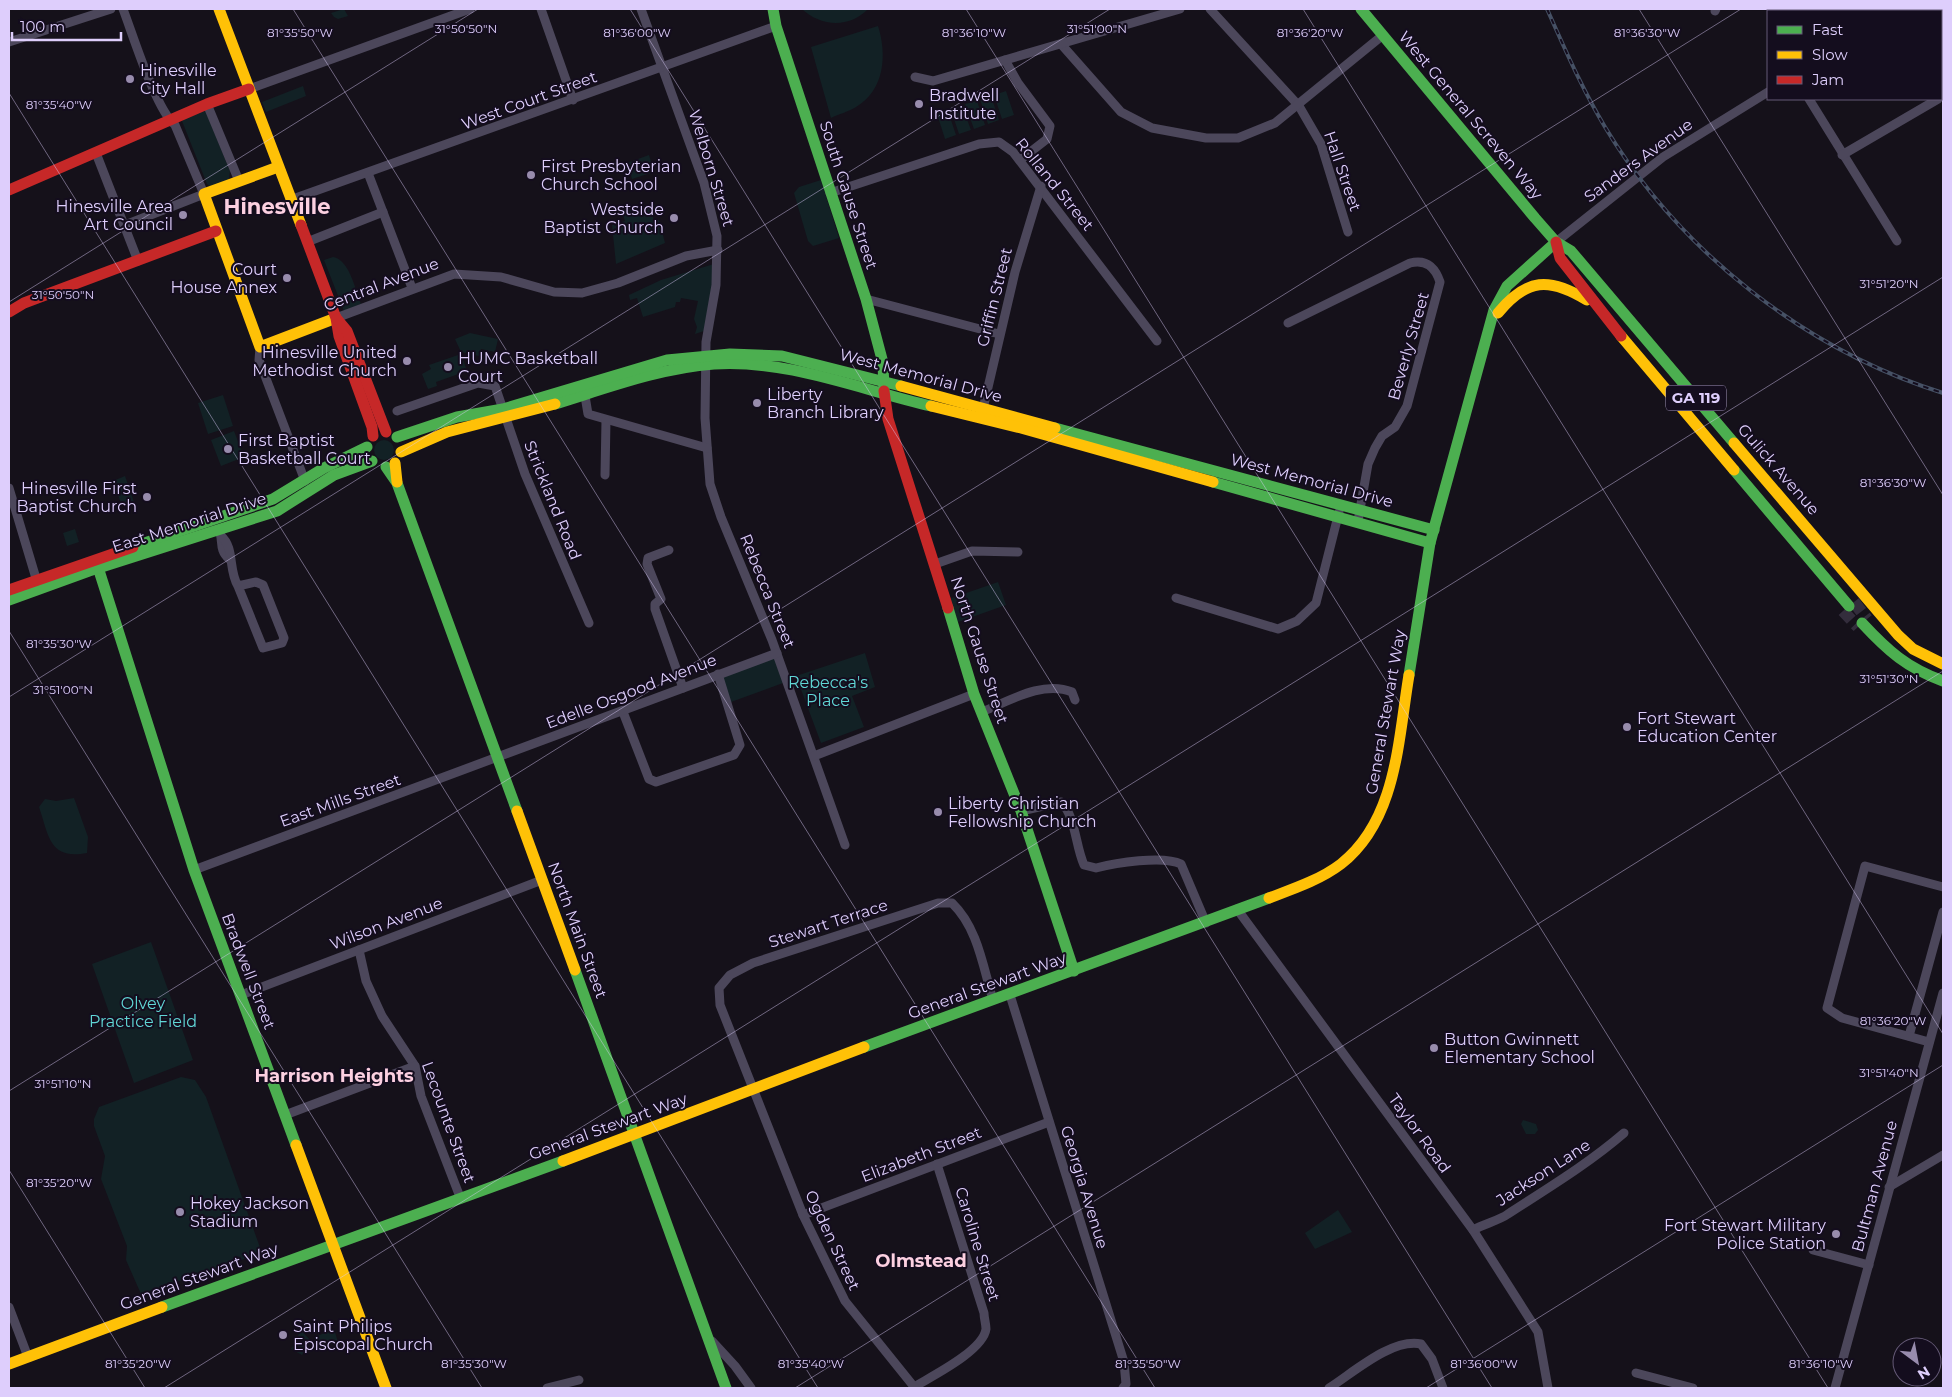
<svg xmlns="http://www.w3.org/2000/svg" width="1952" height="1397" font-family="Montserrat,sans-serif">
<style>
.green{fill:#122125}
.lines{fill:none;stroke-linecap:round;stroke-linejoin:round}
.primary-tunnel{stroke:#332d3c;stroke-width:12;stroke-dasharray:12 6;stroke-linecap:butt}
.street{stroke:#4c475b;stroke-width:9}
.fast{stroke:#4caf50;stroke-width:11}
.slow{stroke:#ffc107;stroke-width:11}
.jam{stroke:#c62828;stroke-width:11}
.rail-casing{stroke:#465165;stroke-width:4}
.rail{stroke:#140d1e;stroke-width:2;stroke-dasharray:5.5;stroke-linecap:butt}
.ticks{fill:none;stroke:#decefc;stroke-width:1;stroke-opacity:0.45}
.poi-dot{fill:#988cad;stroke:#140d1e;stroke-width:2}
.labels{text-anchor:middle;stroke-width:4;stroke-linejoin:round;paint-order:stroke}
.shield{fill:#140d1e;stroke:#a194b9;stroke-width:1}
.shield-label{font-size:15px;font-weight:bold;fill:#decefc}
.poi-label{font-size:16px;fill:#decefc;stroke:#140d1e;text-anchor:start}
.street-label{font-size:16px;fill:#decefc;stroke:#140d1e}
.park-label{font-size:16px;fill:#60d6d5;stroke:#140d1e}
.neighbourhood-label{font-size:18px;font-weight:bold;fill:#fcd0e1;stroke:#140d1e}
.district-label{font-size:21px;font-weight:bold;fill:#fcd0e1;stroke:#140d1e}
.ticks-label{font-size:12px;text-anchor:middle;fill:#decefc;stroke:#140d1e;stroke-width:4;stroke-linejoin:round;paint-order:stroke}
</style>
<rect width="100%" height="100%" fill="#15111a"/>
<g class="green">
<polygon points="344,9 348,16 338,19 334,17 331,13"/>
<path d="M802,9H868C850,28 821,27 802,9Z"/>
<path d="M878,26C887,54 885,90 856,107C848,112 839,114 831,118L811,47Z"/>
<polygon points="303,86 306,96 266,112 262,102"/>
<polygon points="1006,91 1014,115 1002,119 994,95"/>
<polygon points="991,96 999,120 988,124 980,99"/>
<polygon points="977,101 985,125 974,129 965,104"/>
<polygon points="962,106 971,130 959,134 951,110"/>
<polygon points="203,110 206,112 230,171 229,180 211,187 207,184 182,121 185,118"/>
<polygon points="948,111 956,135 945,139 937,114"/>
<polygon points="649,155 654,172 632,179 627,163"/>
<polygon points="821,180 839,238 813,246 808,241 794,193 799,187"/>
<polygon points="655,204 657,210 652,212 654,221 659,220 665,243 616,264 612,225 625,221 622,212"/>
<path d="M333,257C350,260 355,290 361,304L344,311L324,260Z"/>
<polygon points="714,264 714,274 704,331 695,334 697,327 694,319 698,301 681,298 680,302 676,302 675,307 643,317 637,298 630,300 629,295 661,280"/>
<polygon points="470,333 498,339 495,352 481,349 479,356 461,352 455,339"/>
<polygon points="461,354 467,371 436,382 437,386 428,389 422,374 431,369 429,365"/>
<polygon points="223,395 233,426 208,434 198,403"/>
<polygon points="234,431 244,457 221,466 211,440"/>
<circle cx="384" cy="450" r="10"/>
<polygon points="125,476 134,502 122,506 113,481"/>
<polygon points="75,529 79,542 67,546 63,533"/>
<polygon points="998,582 1006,605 958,622 949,599"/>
<polygon points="865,653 875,687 852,696 864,727 821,743 796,676"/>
<polygon points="774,657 783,683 731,702 721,677"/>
<path d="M74,798L88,837L87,853C49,860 49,836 39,807L45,799L56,801Z"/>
<polygon points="151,942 193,1060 134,1083 92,964"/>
<polygon points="181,1077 195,1080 206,1097 262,1253 141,1294 126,1260 127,1246 101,1179 105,1156 94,1126 94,1119 99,1107"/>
<polygon points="1523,1120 1536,1124 1538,1130 1535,1134 1526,1134 1521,1124"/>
<polygon points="1338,1210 1352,1232 1315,1249 1305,1233"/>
<polygon points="334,1329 338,1342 319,1349 315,1337"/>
<polygon points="301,1330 310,1340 302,1355 291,1349"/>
</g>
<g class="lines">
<g class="primary-tunnel">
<polyline points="1854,602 1867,619"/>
<polyline points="1843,611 1858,627"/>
</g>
<g class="street">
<path d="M123,9C133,35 156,110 175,125L204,194L125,225"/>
<polyline points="541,9 573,100"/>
<polyline points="641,9 704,183 717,236 716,285 706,342 705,418 710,484 721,517 772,640 845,845"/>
<polyline points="1210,9 1299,106 1321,144 1348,232"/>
<polyline points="1715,11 1716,9"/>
<polyline points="9,42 111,9"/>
<polyline points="1061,44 1121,112 1152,128 1206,138 1238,138 1275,123 1383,35"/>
<polyline points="1005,60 1018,83 1050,126 1047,139 1020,160"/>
<polyline points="915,77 933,81 1180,9"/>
<polyline points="249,89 470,9"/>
<polyline points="1809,99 1897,241"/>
<polyline points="207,104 239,181"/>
<polyline points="96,153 138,261"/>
<polyline points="1842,155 1938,99"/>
<polyline points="368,173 412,288"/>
<polyline points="830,193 979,144 999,142 1013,152 1157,341"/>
<polyline points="290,200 776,26"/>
<polyline points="307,242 383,212"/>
<polyline points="1556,242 1663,157 1768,92"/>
<polyline points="866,299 999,334"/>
<polyline points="336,318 454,274 501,277 554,292 582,293 618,283 686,256 718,250"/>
<path d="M1288,323L1410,263C1426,259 1435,267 1440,282L1407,406L1395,427L1382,436L1375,448L1368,464L1358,521"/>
<polyline points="260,347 259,360 305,481"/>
<polyline points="585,396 588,414 707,448"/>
<polyline points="397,411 478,383 495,386 525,474 589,623"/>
<polyline points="982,413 1015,272 1041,186"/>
<polyline points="605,475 606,420"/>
<polyline points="9,488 38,585"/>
<path d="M220,532C223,543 219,550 229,559"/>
<path d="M221,536C235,548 228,570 238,586L256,582L263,585L284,638L282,643L263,648L238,586"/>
<polyline points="669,550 648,558 647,564 661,599 655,604 655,609 683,688"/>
<polyline points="935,564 972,551 1018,552"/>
<polyline points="1176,598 1278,629 1297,621 1316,603 1339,512"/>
<polyline points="623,712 649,779 656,782 734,755 740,745 718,674"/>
<path d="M982,712C1009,701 1043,680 1072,692L1075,700"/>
<polyline points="814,756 974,694"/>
<path d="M1021,811L1061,802C1076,817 1075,845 1084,865L1096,868C1115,863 1163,855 1181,864L1206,923"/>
<polyline points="194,870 777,653"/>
<polyline points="1237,909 1473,1230 1538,1332 1548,1388"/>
<polyline points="359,950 366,981 382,1016 415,1066 421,1096 460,1197"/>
<polyline points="241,995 542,880"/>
<polyline points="1010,995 1124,1362 1126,1384 1123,1388"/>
<polyline points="1909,1036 1943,912"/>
<polyline points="1929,1042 1842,1018 1827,1008 1865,866 1943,887"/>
<polyline points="285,1115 415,1066"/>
<polyline points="1889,1187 1943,1155"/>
<polyline points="803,1215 1049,1122"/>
<path d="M1473,1230C1484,1224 1500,1220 1508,1214C1548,1188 1588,1164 1624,1133"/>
<polyline points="1813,1250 1869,1265"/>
<polyline points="9,1307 28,1357"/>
<polyline points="712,1341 735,1366 751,1388"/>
<polyline points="1636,1373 1693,1388"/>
<path d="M914,1387C932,1376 983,1351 986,1329C986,1324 984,1318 984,1313L937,1164"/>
<polyline points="547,1388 579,1380"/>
<path d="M915,1388L845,1301L803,1215L720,1005L719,988L730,975L753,963L938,903H952C978,928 983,967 993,1000"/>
<path d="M1329,1388C1354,1372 1392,1338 1421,1344L1432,1359L1443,1388"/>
<polyline points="1835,1388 1943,993"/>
</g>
<g class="fast">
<polyline points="773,9 776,26 866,299 883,363 884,391"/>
<polyline points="1361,9 1535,218 1556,242 1571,251 1734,443"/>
<path d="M555,404C607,388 660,368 714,364C787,359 861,390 931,406"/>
<polyline points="1055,428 1434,530"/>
<polyline points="397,437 457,417 503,409 667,360 730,354 782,356 901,386"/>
<polyline points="386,467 397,483 517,811"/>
<polyline points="1734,470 1849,606"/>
<polyline points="1213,482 1430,543"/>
<polyline points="133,547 273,499 324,468 367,447"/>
<polyline points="96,561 194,870 296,1145"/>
<polyline points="9,600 89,571 277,511 334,475 372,461"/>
<polyline points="948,608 974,694 1021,811 1074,971"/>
<path d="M1862,623C1888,651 1907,668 1943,681"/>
<polyline points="1409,675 1430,543 1494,310 1507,286 1556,242"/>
<polyline points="575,970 726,1388"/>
<polyline points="864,1047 1269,898"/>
<polyline points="162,1307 563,1161"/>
</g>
<g class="slow">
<polyline points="219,9 301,225"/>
<polyline points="278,167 204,194 260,347 336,318"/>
<path d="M1498,313C1527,278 1549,277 1587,300"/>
<polyline points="1621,336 1734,470"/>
<polyline points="901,386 1055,428"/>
<polyline points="931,406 1021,428 1213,482"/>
<polyline points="1734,443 1898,635 1913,649 1943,664"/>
<polyline points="401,452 447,432 555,404"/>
<polyline points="395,463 397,482"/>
<polyline points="517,811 575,970"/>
<path d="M1269,898C1293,889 1320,880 1341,864C1397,820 1398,740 1409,675"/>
<polyline points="296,1145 386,1388"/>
<polyline points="563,1161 864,1047"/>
<polyline points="9,1364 162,1307"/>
</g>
<g class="jam">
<polyline points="9,190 207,104 249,89"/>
<polyline points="301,225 336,318 339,336 372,427 373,436"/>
<polyline points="1556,242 1560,258 1621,336"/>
<polyline points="9,312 24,303 216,231"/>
<polyline points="337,319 347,331 386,432"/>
<polyline points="884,391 888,419 948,608"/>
<polyline points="9,590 133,547"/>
</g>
<g class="rail-casing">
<path id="rail" d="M1547,9C1565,49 1582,89 1605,127C1680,252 1806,350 1943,393"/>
</g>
<use href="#rail" class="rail"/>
</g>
<path class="ticks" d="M293,9L1155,1388M630,9L1492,1388M966,9L1828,1388M1303,9L1943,1034M1639,9L1943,495M9,93L818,1388M9,302L478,9M9,631L482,1388M9,697L1110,9M9,1091L1741,9M9,1170L145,1388M164,1388L1943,277M795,1388L1943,671M1426,1388L1943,1065"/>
<g class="poi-dot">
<circle cx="130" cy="79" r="5"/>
<circle cx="919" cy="104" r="5"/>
<circle cx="531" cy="175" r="5"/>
<circle cx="183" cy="215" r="5"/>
<circle cx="674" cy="218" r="5"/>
<circle cx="287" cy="278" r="5"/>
<circle cx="407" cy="361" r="5"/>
<circle cx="448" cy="367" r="5"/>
<circle cx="757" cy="403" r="5"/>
<circle cx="228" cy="449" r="5"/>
<circle cx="147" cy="497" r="5"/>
<circle cx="1627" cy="727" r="5"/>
<circle cx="938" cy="812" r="5"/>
<circle cx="1434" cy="1048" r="5"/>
<circle cx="180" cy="1212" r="5"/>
<circle cx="1836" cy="1234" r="5"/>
<circle cx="283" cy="1335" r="5"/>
</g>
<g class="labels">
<rect class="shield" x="1666" y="385.5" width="60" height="25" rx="4"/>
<g class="shield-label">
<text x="1696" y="403">GA 119</text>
</g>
<g class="poi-label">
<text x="140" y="76">Hinesville<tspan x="140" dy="18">City Hall</tspan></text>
<text x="929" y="101">Bradwell<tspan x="929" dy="18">Institute</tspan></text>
<text x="541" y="172">First Presbyterian<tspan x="541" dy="18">Church School</tspan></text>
<text x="173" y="212" text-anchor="end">Hinesville Area<tspan x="173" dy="18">Art Council</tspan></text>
<text x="664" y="215" text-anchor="end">Westside<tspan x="664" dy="18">Baptist Church</tspan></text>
<text x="277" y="275" text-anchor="end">Court<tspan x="277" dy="18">House Annex</tspan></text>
<text x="397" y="358" text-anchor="end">Hinesville United<tspan x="397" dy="18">Methodist Church</tspan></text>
<text x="458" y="364">HUMC Basketball<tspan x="458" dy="18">Court</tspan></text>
<text x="767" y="400">Liberty<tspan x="767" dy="18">Branch Library</tspan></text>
<text x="238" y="446">First Baptist<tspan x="238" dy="18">Basketball Court</tspan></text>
<text x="137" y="494" text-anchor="end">Hinesville First<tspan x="137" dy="18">Baptist Church</tspan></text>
<text x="1637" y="724">Fort Stewart<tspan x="1637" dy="18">Education Center</tspan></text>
<text x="948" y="809">Liberty Christian<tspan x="948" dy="18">Fellowship Church</tspan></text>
<text x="1444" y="1045">Button Gwinnett<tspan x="1444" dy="18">Elementary School</tspan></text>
<text x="190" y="1209">Hokey Jackson<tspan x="190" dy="18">Stadium</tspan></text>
<text x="1826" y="1231" text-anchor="end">Fort Stewart Military<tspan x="1826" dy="18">Police Station</tspan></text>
<text x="293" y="1332">Saint Philips<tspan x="293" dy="18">Episcopal Church</tspan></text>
</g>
<g class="street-label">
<text transform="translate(529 100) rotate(-20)" y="6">West Court Street</text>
<text transform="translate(1471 115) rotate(50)" y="6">West General Screven Way</text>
<text transform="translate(1638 160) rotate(-36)" y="6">Sanders Avenue</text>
<text transform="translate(712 168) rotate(73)" y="6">Welborn Street</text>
<text transform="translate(1343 171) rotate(71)" y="6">Hall Street</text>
<text transform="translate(1055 184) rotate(51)" y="6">Rolland Street</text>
<text transform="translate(849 195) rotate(72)" y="6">South Gause Street</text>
<text transform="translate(381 284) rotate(-21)" y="6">Central Avenue</text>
<text transform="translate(994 297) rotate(-76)" y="6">Griffin Street</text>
<text transform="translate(1408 346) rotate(-74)" y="6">Beverly Street</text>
<text transform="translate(921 375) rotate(15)" y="6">West Memorial Drive</text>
<text transform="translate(1779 469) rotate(49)" y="6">Gulick Avenue</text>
<text transform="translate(1312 480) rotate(15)" y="6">West Memorial Drive</text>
<text transform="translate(553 500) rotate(68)" y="6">Strickland Road</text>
<text transform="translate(189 522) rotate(-18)" y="6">East Memorial Drive</text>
<text transform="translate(768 591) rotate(68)" y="6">Rebecca Street</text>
<text transform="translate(980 650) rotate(72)" y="6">North Gause Street</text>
<text transform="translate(631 691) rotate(-21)" y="6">Edelle Osgood Avenue</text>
<text transform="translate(1385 712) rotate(-80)" y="6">General Stewart Way</text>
<text transform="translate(340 800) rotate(-20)" y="6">East Mills Street</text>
<text transform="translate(386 923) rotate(-21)" y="6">Wilson Avenue</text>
<text transform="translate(828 923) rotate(-18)" y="6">Stewart Terrace</text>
<text transform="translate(578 930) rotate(70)" y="6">North Main Street</text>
<text transform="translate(249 971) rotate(69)" y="6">Bradwell Street</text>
<text transform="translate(987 985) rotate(-20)" y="6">General Stewart Way</text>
<text transform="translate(449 1122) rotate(70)" y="6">Lecounte Street</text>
<text transform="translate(608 1126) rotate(-20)" y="6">General Stewart Way</text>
<text transform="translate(1420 1133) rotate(54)" y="6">Taylor Road</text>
<text transform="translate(921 1154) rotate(-21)" y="6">Elizabeth Street</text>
<text transform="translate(1543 1172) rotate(-33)" y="6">Jackson Lane</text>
<text transform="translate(1874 1186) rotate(-75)" y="6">Bultman Avenue</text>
<text transform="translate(1085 1187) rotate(73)" y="6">Georgia Avenue</text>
<text transform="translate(833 1240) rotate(65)" y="6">Ogden Street</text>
<text transform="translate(978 1244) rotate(73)" y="6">Caroline Street</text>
<text transform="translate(199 1276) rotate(-20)" y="6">General Stewart Way</text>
</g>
<g class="park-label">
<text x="828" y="688">Rebecca's<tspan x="828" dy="18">Place</tspan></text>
<text x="143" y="1009">Olvey<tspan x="143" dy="18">Practice Field</tspan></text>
</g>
<g class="neighbourhood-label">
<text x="334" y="1082">Harrison Heights</text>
<text x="921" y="1267">Olmstead</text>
</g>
<g class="district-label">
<text x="277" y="214">Hinesville</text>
</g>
</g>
<g class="ticks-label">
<text x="466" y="33">31°50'50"N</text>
<text x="1097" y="33">31°51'00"N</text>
<text x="1647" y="37">81°36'30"W</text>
<text x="300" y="37">81°35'50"W</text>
<text x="637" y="37">81°36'00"W</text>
<text x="974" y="37">81°36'10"W</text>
<text x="1310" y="37">81°36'20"W</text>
<text x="59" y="109">81°35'40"W</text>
<text x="1889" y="288">31°51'20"N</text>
<text x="63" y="299">31°50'50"N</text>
<text x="1893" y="487">81°36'30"W</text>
<text x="59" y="648">81°35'30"W</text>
<text x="1889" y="683">31°51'30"N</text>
<text x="63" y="694">31°51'00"N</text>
<text x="1893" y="1025">81°36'20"W</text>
<text x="1889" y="1077">31°51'40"N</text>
<text x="63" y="1088">31°51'10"N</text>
<text x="59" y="1187">81°35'20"W</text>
<text x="138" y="1368">81°35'20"W</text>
<text x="474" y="1368">81°35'30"W</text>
<text x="811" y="1368">81°35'40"W</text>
<text x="1148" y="1368">81°35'50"W</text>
<text x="1484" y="1368">81°36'00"W</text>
<text x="1821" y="1368">81°36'10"W</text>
</g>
<rect width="1952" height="1397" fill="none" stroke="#decefc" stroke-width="20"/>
<rect x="1767" y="10" width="175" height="90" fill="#140d1e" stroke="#655a77"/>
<rect x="1777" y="26" width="25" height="8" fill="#4caf50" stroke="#655a77"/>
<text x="1812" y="35" font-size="15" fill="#decefc">Fast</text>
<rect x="1777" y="51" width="25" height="8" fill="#ffc107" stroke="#655a77"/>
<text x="1812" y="60" font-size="15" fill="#decefc">Slow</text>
<rect x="1777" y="76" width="25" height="8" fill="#c62828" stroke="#655a77"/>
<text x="1812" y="85" font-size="15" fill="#decefc">Jam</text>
<g transform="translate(1917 1362) rotate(148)"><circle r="24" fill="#140d1e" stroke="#655a77"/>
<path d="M0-4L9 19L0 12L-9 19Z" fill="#988cad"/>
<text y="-8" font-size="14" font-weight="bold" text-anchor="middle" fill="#decefc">N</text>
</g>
<path d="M12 32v8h109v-8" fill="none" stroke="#decefc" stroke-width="2.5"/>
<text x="20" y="32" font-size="15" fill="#decefc" stroke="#140d1e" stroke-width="4" paint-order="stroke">100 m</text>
</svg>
